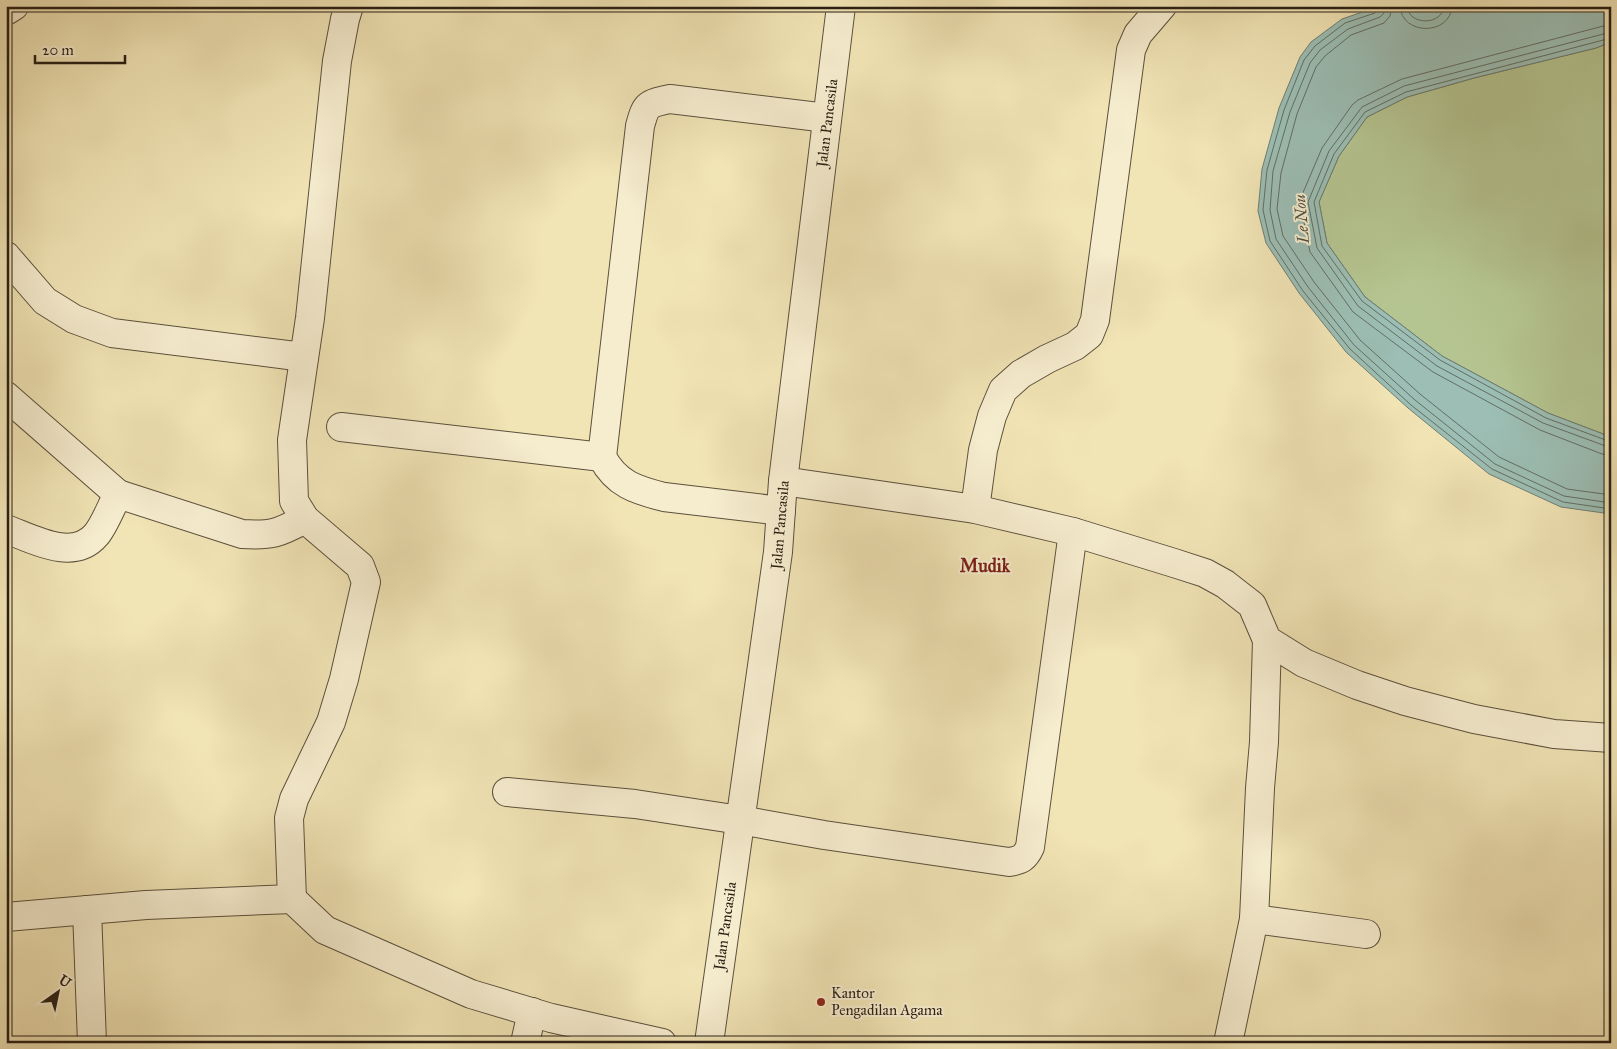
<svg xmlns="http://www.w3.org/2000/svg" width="1617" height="1049" font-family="'IM FELL Great Primer',serif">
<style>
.green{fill:#b5c591;stroke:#6f7252}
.water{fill:#9cbeb4;stroke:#6e7e74}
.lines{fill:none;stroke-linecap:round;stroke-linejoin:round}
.shore{stroke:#626e64;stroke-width:1}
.minor-casing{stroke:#5b503c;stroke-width:30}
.minor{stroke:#f6edcf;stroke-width:28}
.poi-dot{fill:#8f2418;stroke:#f6edcf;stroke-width:2}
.labels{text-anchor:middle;stroke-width:4;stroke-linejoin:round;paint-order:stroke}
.street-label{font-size:15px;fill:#291f14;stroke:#f6edcf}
.poi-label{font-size:15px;fill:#291f14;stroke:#f6edcf;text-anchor:start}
.water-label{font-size:16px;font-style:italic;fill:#4c4f44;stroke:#f6edcf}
.quarter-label{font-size:18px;font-weight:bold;fill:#7a1f14;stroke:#f6edcf}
</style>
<rect width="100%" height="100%" fill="#f1e4b5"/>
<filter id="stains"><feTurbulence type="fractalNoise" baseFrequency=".004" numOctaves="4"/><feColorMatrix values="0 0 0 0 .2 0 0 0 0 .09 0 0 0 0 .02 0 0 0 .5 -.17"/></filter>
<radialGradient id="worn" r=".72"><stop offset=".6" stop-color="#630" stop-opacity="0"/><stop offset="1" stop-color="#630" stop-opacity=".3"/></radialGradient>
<polygon class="green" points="1611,42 1611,437 1548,413 1442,356 1365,297 1327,243 1319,202 1339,156 1367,117 1407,97 1474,78 1596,48"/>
<polygon class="water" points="1380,6 1404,6 1427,10 1443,6 1611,6 1611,42 1596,48 1474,78 1407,97 1367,117 1339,156 1319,202 1327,243 1365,297 1442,356 1548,413 1611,437 1611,514 1561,507 1489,474 1408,408 1346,352 1299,293 1266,243 1258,211 1262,169 1279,108 1300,57 1311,42 1342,19"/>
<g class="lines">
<g class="shore">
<polyline points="1378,6 1378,10 1375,13 1345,23 1315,46 1304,60 1284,110 1267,170 1263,210 1270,241 1303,291 1350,349 1411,405 1492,469 1563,502 1611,509"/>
<polyline points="1385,6 1384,13 1380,17 1348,29 1320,50 1310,63 1290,112 1273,171 1270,210 1276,239 1308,287 1354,345 1415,400 1495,464 1564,496 1611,503"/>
<polyline points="1392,6 1390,16 1384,23 1351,35 1325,56 1316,67 1297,114 1281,173 1277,209 1283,236 1314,282 1360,340 1420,394 1499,457 1567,489 1611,495"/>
<path d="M1400,6C1401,36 1451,36 1452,6"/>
<path d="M1407,6C1408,26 1443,26 1444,6"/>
<polyline points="1611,24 1402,79 1358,100 1352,105 1322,148 1302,195 1300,202 1310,252 1353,312 1433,372 1540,430 1602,454 1611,455"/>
<polyline points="1611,32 1404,86 1362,107 1329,151 1308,202 1317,248 1358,306 1437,366 1543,423 1611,448"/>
<polyline points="1611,38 1406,92 1365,112 1334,154 1314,202 1322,246 1362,301 1440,360 1546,418 1611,442"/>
</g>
<g class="minor-casing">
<g id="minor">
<polyline points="6,11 14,6"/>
<polyline points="6,256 45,301 74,319 112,333 304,357"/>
<polyline points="6,396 118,494"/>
<polyline points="341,427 602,457"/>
<polyline points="783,481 975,509 1073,532 1174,563 1205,573 1225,584 1252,605 1267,640 1304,663 1357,685 1405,701 1474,719 1554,734 1611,738"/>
<polyline points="975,509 983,450 992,416 1003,390 1021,374 1047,359 1075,346 1089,335 1095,320 1131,50 1138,34 1162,6"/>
<path d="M781,511L664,497C636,490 616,484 602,457L640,126C646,104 647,104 670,99L827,118"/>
<path d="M6,529C33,539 73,562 96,535C104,526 112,505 118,494L242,534C272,536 279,533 305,519"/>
<path d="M507,792L635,804L740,820L824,835L1009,862C1021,860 1025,858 1030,847L1073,532"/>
<polyline points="292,899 289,818 294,799 331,722 344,679 366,582 360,566 305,519 294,501 292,440 310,318 337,61 345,19 349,6"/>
<polyline points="87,910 92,1043"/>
<polyline points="6,917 146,905 292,899 325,930 471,994 551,1018 662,1043"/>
<polyline points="1254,919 1366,934"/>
<polyline points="525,1043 532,1012"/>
<polyline points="709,1043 778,552 783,481 841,6"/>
<polyline points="1228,1043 1254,919 1260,788 1264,742 1267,640"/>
</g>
</g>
<use href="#minor" class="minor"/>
</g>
<circle class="poi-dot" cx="821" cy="1002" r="5"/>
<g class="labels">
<g class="street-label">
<text transform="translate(827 123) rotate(-83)" y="5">Jalan Pancasila</text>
<text transform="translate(780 525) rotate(-85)" y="5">Jalan Pancasila</text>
<text transform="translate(725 926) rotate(-82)" y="5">Jalan Pancasila</text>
</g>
<g class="poi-label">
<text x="831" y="998">Kantor<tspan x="831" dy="17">Pengadilan Agama</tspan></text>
</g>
<g class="water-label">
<text transform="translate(1301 219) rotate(-95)" y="6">Le Nou</text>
</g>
<g class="quarter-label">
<text x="985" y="572">Mudik</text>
</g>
</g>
<rect width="1617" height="1049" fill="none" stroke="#f1e4b5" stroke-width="25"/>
<rect x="8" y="8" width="1602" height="1034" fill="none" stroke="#291f14" stroke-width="2.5"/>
<rect x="12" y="12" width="1592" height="1024" fill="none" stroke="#291f14"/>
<g transform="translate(58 992) rotate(33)" stroke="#f6edcf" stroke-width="4" paint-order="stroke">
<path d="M0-4L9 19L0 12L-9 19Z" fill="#291f14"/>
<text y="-8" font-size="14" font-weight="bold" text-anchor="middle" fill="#291f14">U</text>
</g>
<path d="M35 55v8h90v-8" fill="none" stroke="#291f14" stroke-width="2.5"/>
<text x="42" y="55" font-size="15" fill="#291f14" stroke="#f6edcf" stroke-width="4" paint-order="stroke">20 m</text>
<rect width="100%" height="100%" filter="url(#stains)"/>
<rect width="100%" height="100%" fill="url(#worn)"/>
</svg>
